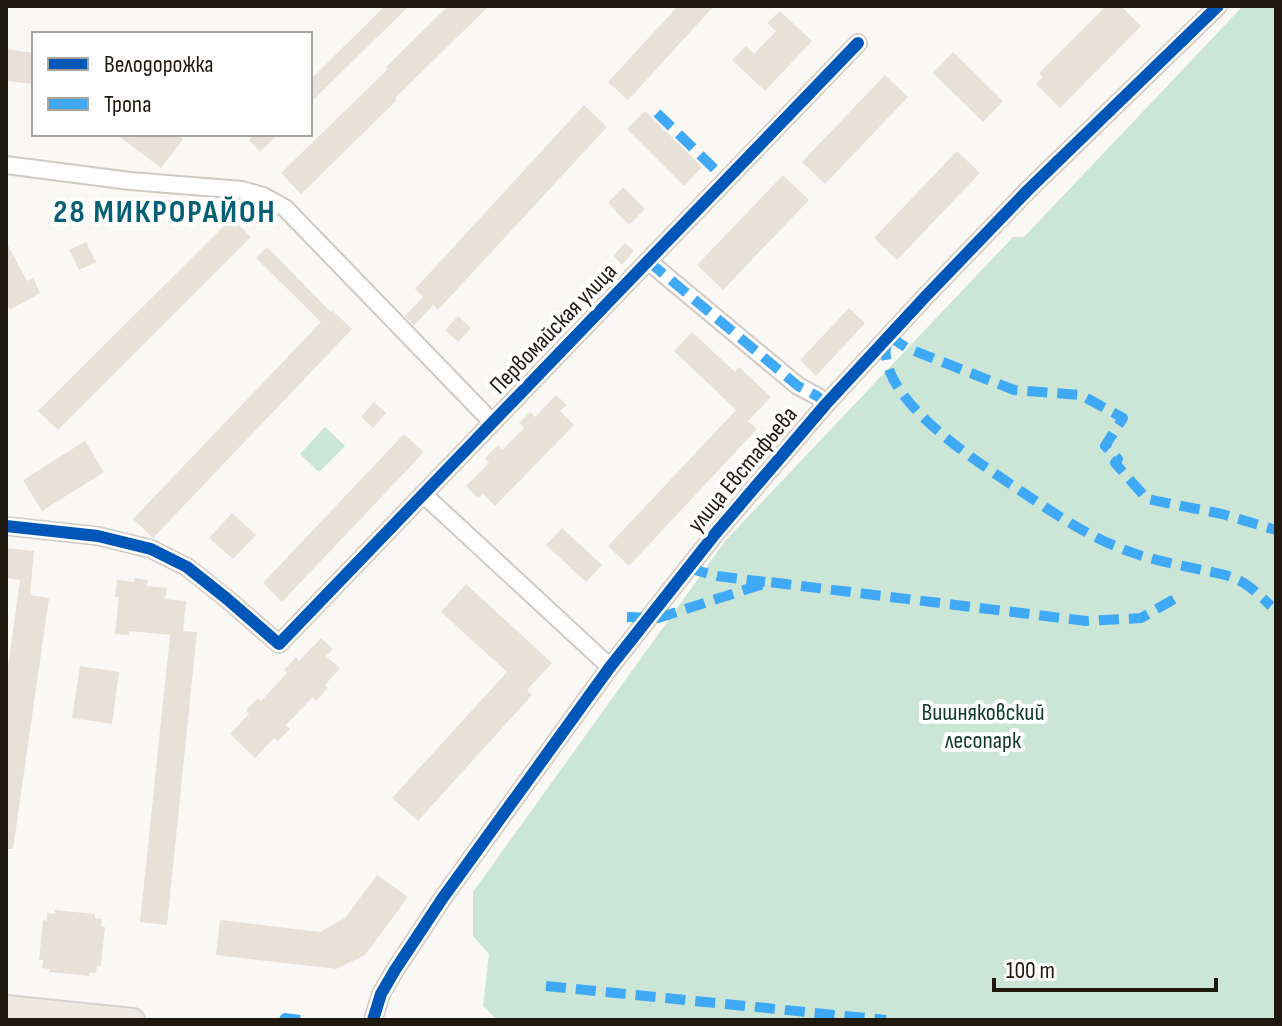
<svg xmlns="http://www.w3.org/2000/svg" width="1282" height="1026" font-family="'Sofia Sans Condensed',sans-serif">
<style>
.green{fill:#cbe5d6}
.building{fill:#e8e1d7}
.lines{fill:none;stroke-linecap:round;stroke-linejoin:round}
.minor-casing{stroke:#cfcac4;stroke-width:20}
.major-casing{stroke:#d5d3d0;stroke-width:26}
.minor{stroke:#fefefe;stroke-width:16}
.major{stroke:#eee9e1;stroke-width:22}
.quiet{stroke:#3fa9f5;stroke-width:10;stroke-dasharray:20 10;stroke-linecap:butt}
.cycleway-casing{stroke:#fff;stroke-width:17}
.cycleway{stroke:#0057b8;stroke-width:12}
.labels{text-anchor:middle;stroke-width:8;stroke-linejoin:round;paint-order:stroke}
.street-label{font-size:24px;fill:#1f180e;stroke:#fff}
.park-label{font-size:24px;fill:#0c3927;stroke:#fff}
.district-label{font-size:32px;font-weight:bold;letter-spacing:2px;fill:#065f74;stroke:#fff}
</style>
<rect width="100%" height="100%" fill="#faf8f5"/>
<g class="green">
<polygon points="1243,6 1276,6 1276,1020 497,1020 483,1006 489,954 473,936 473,892 726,540 1013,237 1024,237"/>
<polygon points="325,427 345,446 319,472 300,454"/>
</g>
<g class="building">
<polygon points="385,6 409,6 310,103 310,80"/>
<polygon points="448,6 489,6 395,98 397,100 301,194 281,173 388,69 386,67"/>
<polygon points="678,6 714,6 628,100 608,82"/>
<polygon points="1106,6 1121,6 1141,26 1060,108 1036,84 1043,77 1039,73"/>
<polygon points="780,11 812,41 765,91 732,60 746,46 754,54 776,31 767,23"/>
<polygon points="6,49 34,53 34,84 6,81"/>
<polygon points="953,52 1003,101 983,122 933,73"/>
<polygon points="885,75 908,97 825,184 802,162"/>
<polygon points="584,105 607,127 438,310 433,305 414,326 405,316 423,297 415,289"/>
<polygon points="645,111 702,167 684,186 627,129"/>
<polygon points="116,134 176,134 183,139 161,168"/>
<polygon points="255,134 278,134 260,152 249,140"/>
<polygon points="957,151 980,173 897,260 874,238"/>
<polygon points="783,175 809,200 723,290 697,265"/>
<polygon points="623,187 645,209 629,225 608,203"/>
<polygon points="232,218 251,237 58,430 38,411"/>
<polygon points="6,242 27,281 33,278 40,293 10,310 6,302"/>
<polygon points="86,242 96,262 79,270 69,250"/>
<polygon points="625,243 634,251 622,265 613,256"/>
<polygon points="267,247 331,312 332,310 352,329 153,538 133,519 321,322 256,258"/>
<polygon points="849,308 865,323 816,376 800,360"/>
<polygon points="458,316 471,328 458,342 445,330"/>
<polygon points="692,332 735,372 739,367 771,397 748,421 757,429 629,566 608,546 736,410 674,351"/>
<polygon points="556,395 567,405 560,411 574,425 495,506 483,494 478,498 466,486 489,463 485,458 498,445 502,450 524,428 519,423 530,412 535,417"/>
<polygon points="374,402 386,413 373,428 361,417"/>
<polygon points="404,434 424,452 282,602 263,583"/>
<polygon points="85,441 104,472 42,511 23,480"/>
<polygon points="232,513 256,535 233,559 209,538"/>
<polygon points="562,528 602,565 586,582 546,545"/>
<polygon points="6,548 34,551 30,595 49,598 13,849 6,849 6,682 20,580 6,578"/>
<polygon points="134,578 148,580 147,586 167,588 165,599 186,601 183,631 197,632 167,925 140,922 170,635 129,631 129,635 115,634 119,597 115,597 117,580 134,582"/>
<polygon points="466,584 552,663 527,690 532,695 418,821 392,798 507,672 441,612"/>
<polygon points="321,638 333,649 326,656 340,668 325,685 328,688 316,701 313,697 286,725 290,729 278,741 274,738 255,758 230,734 249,714 246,710 258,698 261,701 287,673 284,670 296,657 299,661"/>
<polygon points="80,666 119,672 112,724 72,718"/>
<polygon points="377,875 408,897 365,955 336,969 216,955 220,920 320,932 345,918"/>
<polygon points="55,910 95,914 95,918 102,919 101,926 105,927 101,966 97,966 96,973 89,973 89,976 49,972 50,969 42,968 43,960 39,960 43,920 47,921 47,913 55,914"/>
</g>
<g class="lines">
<g class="minor-casing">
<g id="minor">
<polyline points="6,165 130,181 242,190 263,196 285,208 492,422"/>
<polyline points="648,261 798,386 817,396 826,404"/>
<polyline points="423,494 610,667"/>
<polyline points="6,526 98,536 151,549 187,567 226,598 279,644 858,43"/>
<polyline points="373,1020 381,994 395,970 442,899 610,667 715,534 826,404 925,297 1028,190 1218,6"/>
</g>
</g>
<g class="major-casing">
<polyline id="major" points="6,1007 133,1020"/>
</g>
<use href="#minor" class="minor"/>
<use href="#major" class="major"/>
<g class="quiet">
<polyline points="657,113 726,180"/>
<polyline points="648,261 798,386 817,396 826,404"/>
<polyline points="889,336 907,348 1014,390 1081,395 1123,418 1105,446 1118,459 1115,463 1147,499 1222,514 1276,530"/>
<path d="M887,340C872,396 977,461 1016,488C1048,509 1079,531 1115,546C1142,558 1173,564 1203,570C1214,573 1227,574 1238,580C1251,586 1260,596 1271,606"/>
<polyline points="688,568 717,576 765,582"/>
<polyline points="627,617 658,618 769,582 1086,621 1141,618 1176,598"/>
<polyline points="546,986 886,1020"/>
<polyline points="284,1020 285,1018 300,1020"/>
</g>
<g class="cycleway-casing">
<g id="cycleway">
<polyline points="6,526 98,536 151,549 187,567 226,598 279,644 858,43"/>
<polyline points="373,1020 381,994 395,970 442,899 610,667 715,534 826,404 925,297 1028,190 1218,6"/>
</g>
</g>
<use href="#cycleway" class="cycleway"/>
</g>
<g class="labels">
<g class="street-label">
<text transform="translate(553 328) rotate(-46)" y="8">Первомайская улица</text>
<text transform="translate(742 469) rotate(-50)" y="8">улица Евстафьева</text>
</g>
<g class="park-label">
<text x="983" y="720">Вишняковский<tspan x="983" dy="28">лесопарк</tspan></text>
</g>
<g class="district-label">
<text x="165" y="222">28 МИКРОРАЙОН</text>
</g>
</g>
<rect width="1282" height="1026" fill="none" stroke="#1f180e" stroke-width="16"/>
<rect x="32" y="32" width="280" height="104" fill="#ffffff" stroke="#a5a39f" stroke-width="2"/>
<rect x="48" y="58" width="40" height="12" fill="#0057b8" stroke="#a5a39f" stroke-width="2"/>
<text x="104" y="72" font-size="24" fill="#1f180e">Велодорожка</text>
<rect x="48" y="98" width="40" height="12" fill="#3fa9f5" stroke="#a5a39f" stroke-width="2"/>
<text x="104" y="112" font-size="24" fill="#1f180e">Тропа</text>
<path d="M994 978v12h222v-12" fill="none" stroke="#1f180e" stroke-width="4"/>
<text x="1006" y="978" font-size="24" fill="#1f180e" stroke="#ffffff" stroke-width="6" paint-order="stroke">100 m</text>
</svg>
